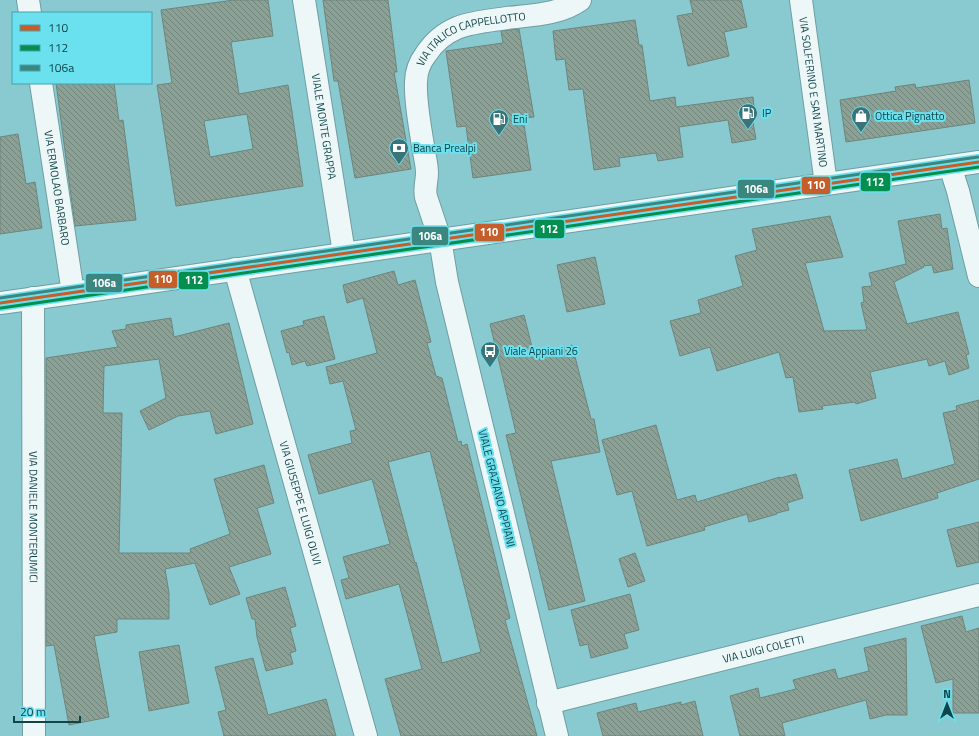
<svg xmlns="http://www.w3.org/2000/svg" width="979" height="736" font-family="'Titillium Web',sans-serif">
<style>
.building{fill:url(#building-back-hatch);stroke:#6e857c;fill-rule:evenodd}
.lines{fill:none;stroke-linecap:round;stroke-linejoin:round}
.minor-casing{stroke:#6f9ea2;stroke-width:24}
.major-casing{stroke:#6f9ea2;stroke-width:24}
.minor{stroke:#edf7f8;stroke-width:22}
.major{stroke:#edf7f8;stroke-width:22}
.bus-1-casing{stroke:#6be0ee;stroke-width:6}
.bus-2-casing{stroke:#6be0ee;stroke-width:6}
.bus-3-casing{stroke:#6be0ee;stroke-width:6}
.bus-1{stroke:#c55e2a;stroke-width:3}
.bus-2{stroke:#048e4f;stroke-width:3}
.bus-3{stroke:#3b877f;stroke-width:3}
.labels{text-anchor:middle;stroke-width:4;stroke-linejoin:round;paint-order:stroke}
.street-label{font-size:11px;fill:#0f4449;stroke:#6be0ee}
.poi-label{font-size:11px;fill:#0f4449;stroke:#6be0ee;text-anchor:start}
.line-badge{stroke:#6be0ee;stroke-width:1.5}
.badge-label{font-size:11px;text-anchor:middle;font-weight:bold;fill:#fff}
</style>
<defs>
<pattern id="building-back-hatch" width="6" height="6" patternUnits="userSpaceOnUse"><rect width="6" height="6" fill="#8ca195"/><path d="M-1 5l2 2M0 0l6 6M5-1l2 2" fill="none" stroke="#71857c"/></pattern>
</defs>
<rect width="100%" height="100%" fill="#89c9d0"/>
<g class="building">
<path d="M234,0H268L273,36L231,42L239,94L288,85L303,186L176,206L157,85L172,83L161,10ZM247,114L253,149L210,157L204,121Z"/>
<polygon points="323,0 388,0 397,72 394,72 411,169 355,178 338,81 334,81"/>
<polygon points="690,0 741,0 747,27 724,32 729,56 688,66 677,16 693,13"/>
<polygon points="635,20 639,45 642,45 650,101 675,97 676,107 753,97 755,116 752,117 756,139 732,143 728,120 679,127 683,157 658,161 656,153 619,158 620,166 594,170 583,89 569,90 565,59 556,60 553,31"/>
<polygon points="519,29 534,117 523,118 531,170 473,178 466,126 457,127 446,51 503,43 501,31"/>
<polygon points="969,80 975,123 846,142 840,100 896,91 895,87 915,84 916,88"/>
<polygon points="56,83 114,83 119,121 123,120 136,220 75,226"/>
<polygon points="18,134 26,184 35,182 42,228 0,234 0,137"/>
<polygon points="940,214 942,229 947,228 953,269 934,273 932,265 923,266 924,267 894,282 907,324 958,312 969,354 966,355 969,368 949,375 945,361 929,366 927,359 870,372 876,398 856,404 855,402 822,406 823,409 799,412 793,377 786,378 779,352 717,371 710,347 680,356 670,321 701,313 698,300 743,286 735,256 757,250 752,229 830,216 843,257 805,263 824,331 867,330 861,303 864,302 862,287 872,286 869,273 906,264 898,221"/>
<polygon points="595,257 605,304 567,312 557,265"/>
<path d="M394,271L398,285L415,280L431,342L427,343L436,376L442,378L458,442L461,441L462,446L467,444L510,618L505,620L537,736H401L385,679L422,669L399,584L346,599L341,580L349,578L343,557L390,544L372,479L319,494L308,455L352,443L350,431L356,430L343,381L330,384L326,367L377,353L363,298L347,303L343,285ZM430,451L481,652L442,663L416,562L415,563L388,462Z"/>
<polygon points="524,315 534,355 572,345 591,419 594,419 600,452 551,461 585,601 549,610 506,435 516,433 490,324"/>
<polygon points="324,316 335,359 307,366 305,361 292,365 289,352 287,353 281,331 304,325 303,321"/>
<polygon points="171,318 174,337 229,323 253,424 216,434 210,411 178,416 149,430 140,411 166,398 159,359 104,366 103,413 122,413 119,553 191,553 190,549 230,534 214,479 264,465 274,503 257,508 271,554 229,567 240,594 210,605 195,563 165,569 169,593 169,619 117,619 117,632 94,636 109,717 69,725 54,645 46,646 46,358 118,347 112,331 126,329 126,325"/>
<polygon points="979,400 979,479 937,493 938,498 861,521 849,470 897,459 902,479 955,464 943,413 957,410 956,406"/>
<polygon points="656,425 677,500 695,495 697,502 780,477 780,478 796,474 803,498 787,503 789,510 777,513 777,514 749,522 747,514 704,527 705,530 647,546 632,491 617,495 602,440"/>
<polygon points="979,522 979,562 957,567 947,530"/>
<polygon points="635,553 645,581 628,587 619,559"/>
<polygon points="285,587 296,626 290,628 296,651 290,653 293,664 266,671 257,637 255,619 252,619 246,598"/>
<polygon points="630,594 639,630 624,634 628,648 591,658 588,644 580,646 571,610"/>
<polygon points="962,616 966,632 979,628 979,713 953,713 953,679 936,683 921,626"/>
<polygon points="906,638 907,715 886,715 870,719 866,700 782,723 785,736 740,736 730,696 758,688 760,698 796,689 793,680 835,669 838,679 869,671 864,648"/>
<polygon points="179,645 189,703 149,711 139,652"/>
<polygon points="253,658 268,715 326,699 336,736 224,736 218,712 226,710 215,667"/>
<polygon points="695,701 703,736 603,736 597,713 636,703 638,712 681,702 681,705"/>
</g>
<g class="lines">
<g class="minor-casing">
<g id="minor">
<polyline points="28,0 30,13"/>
<path id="s1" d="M304,0L344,253"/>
<path id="s2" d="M801,0L826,184"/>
<path id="s3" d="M41,83L73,293"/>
<polyline points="950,166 958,191 979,276"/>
<path id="s4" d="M235,269L366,736"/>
<path id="s5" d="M33,298L34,736"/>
<path id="s6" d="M548,703L979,595"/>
<path id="s7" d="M557,736L447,282L440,239L426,197C424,189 427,181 427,173C427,164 424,154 423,146C420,126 415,102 416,82C416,72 420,62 426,54C447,23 473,23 507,18C531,15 559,15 580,0"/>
</g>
</g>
<g class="major-casing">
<polyline id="major" points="0,303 73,293 979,162"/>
</g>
<use href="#minor" class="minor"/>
<use href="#major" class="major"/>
<g class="bus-1-casing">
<polyline id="bus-1" points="0,303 979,162"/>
</g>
<g class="bus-2-casing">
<polyline id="bus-2" points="1,308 979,167"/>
</g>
<g class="bus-3-casing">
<polyline id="bus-3" points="0,298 978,157"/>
</g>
<use href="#bus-1" class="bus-1"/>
<use href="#bus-2" class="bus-2"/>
<use href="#bus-3" class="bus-3"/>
</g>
<defs>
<g id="fuel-pin" transform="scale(1)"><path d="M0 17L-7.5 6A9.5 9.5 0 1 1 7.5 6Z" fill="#3a7378" stroke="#6be0ee"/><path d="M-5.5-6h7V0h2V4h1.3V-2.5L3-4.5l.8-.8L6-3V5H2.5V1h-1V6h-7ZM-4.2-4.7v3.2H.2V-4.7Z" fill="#fff"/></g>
<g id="shop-pin" transform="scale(1)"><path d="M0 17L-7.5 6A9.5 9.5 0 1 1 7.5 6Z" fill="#3a7378" stroke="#6be0ee"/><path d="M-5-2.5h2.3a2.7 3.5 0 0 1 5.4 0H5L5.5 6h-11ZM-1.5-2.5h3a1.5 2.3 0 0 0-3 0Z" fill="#fff"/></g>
<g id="bank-pin" transform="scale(1)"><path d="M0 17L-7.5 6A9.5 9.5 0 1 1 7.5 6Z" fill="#3a7378" stroke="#6be0ee"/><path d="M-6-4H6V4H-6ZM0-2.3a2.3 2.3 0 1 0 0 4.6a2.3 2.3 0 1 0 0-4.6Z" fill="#fff"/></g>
<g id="bus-pin" transform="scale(1)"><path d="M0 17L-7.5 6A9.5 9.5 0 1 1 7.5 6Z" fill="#3a7378" stroke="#6be0ee"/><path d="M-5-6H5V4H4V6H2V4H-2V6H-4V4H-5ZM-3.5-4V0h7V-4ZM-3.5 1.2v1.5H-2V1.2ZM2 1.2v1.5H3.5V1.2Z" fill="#fff"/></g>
</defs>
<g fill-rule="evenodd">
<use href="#fuel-pin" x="748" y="113"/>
<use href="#shop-pin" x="861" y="116"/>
<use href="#fuel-pin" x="499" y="119"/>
<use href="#bank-pin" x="399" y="148"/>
<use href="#bus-pin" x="490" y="351"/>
</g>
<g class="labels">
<g class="street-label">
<text dy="4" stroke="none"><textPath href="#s7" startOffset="750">VIA ITALICO CAPPELLOTTO</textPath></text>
<text dy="4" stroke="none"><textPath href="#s2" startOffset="93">VIA SOLFERINO E SAN MARTINO</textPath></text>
<text dy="4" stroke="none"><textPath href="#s1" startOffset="128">VIALE MONTE GRAPPA</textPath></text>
<text dy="4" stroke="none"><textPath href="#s3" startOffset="106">VIA ERMOLAO BARBARO</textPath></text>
<text transform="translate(497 488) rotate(76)" y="4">VIALE GRAZIANO APPIANI</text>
<text dy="4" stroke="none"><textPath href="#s4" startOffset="243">VIA GIUSEPPE E LUIGI OLIVI</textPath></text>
<text dy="4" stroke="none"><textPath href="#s5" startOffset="219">VIA DANIELE MONTERUMICI</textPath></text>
<text dy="4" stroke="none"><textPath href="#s6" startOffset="222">VIA LUIGI COLETTI</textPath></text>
</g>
<g class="poi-label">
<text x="762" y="117">IP</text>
<text x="875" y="120">Ottica Pignatto</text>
<text x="513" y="123">Eni</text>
<text x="413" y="152">Banca Prealpi</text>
<text x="504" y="355">Viale Appiani 26</text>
</g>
</g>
<g class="line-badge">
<rect x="860" y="172" width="31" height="20" rx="4" fill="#048e4f"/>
<rect x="801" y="176" width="30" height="19" rx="4" fill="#c55e2a"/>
<rect x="737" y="179" width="38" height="20" rx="4" fill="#3b877f"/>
<rect x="534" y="219" width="31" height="20" rx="4" fill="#048e4f"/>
<rect x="474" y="223" width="31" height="19" rx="4" fill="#c55e2a"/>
<rect x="411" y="226" width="38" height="20" rx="4" fill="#3b877f"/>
<rect x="148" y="270" width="30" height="19" rx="4" fill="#c55e2a"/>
<rect x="178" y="271" width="31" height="19" rx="4" fill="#048e4f"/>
<rect x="85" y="273" width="38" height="20" rx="4" fill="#3b877f"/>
</g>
<g class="badge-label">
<text x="875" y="186">112</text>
<text x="816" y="189">110</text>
<text x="756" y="193">106a</text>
<text x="549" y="233">112</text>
<text x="489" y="236">110</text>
<text x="430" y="240">106a</text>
<text x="163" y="283">110</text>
<text x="194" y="284">112</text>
<text x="104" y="287">106a</text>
</g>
<rect x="12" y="12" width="140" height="72" fill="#6be0ee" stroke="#46a2ac"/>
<rect x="20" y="25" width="20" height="6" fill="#c55e2a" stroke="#46a2ac"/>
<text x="48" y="32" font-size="12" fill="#0f4449">110</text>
<rect x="20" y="45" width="20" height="6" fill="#048e4f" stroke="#46a2ac"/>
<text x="48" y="52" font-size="12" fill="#0f4449">112</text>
<rect x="20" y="65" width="20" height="6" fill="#3b877f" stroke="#46a2ac"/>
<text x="48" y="72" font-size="12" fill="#0f4449">106a</text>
<g transform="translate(947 704)" stroke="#6be0ee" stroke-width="3" paint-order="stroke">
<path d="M0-3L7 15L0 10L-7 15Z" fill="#0f4449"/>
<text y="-6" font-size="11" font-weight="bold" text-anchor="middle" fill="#0f4449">N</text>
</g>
<path d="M14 716v6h66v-6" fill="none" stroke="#0f4449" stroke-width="2"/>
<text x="20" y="716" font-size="12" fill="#0f4449" stroke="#6be0ee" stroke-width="3" paint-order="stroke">20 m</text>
</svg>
